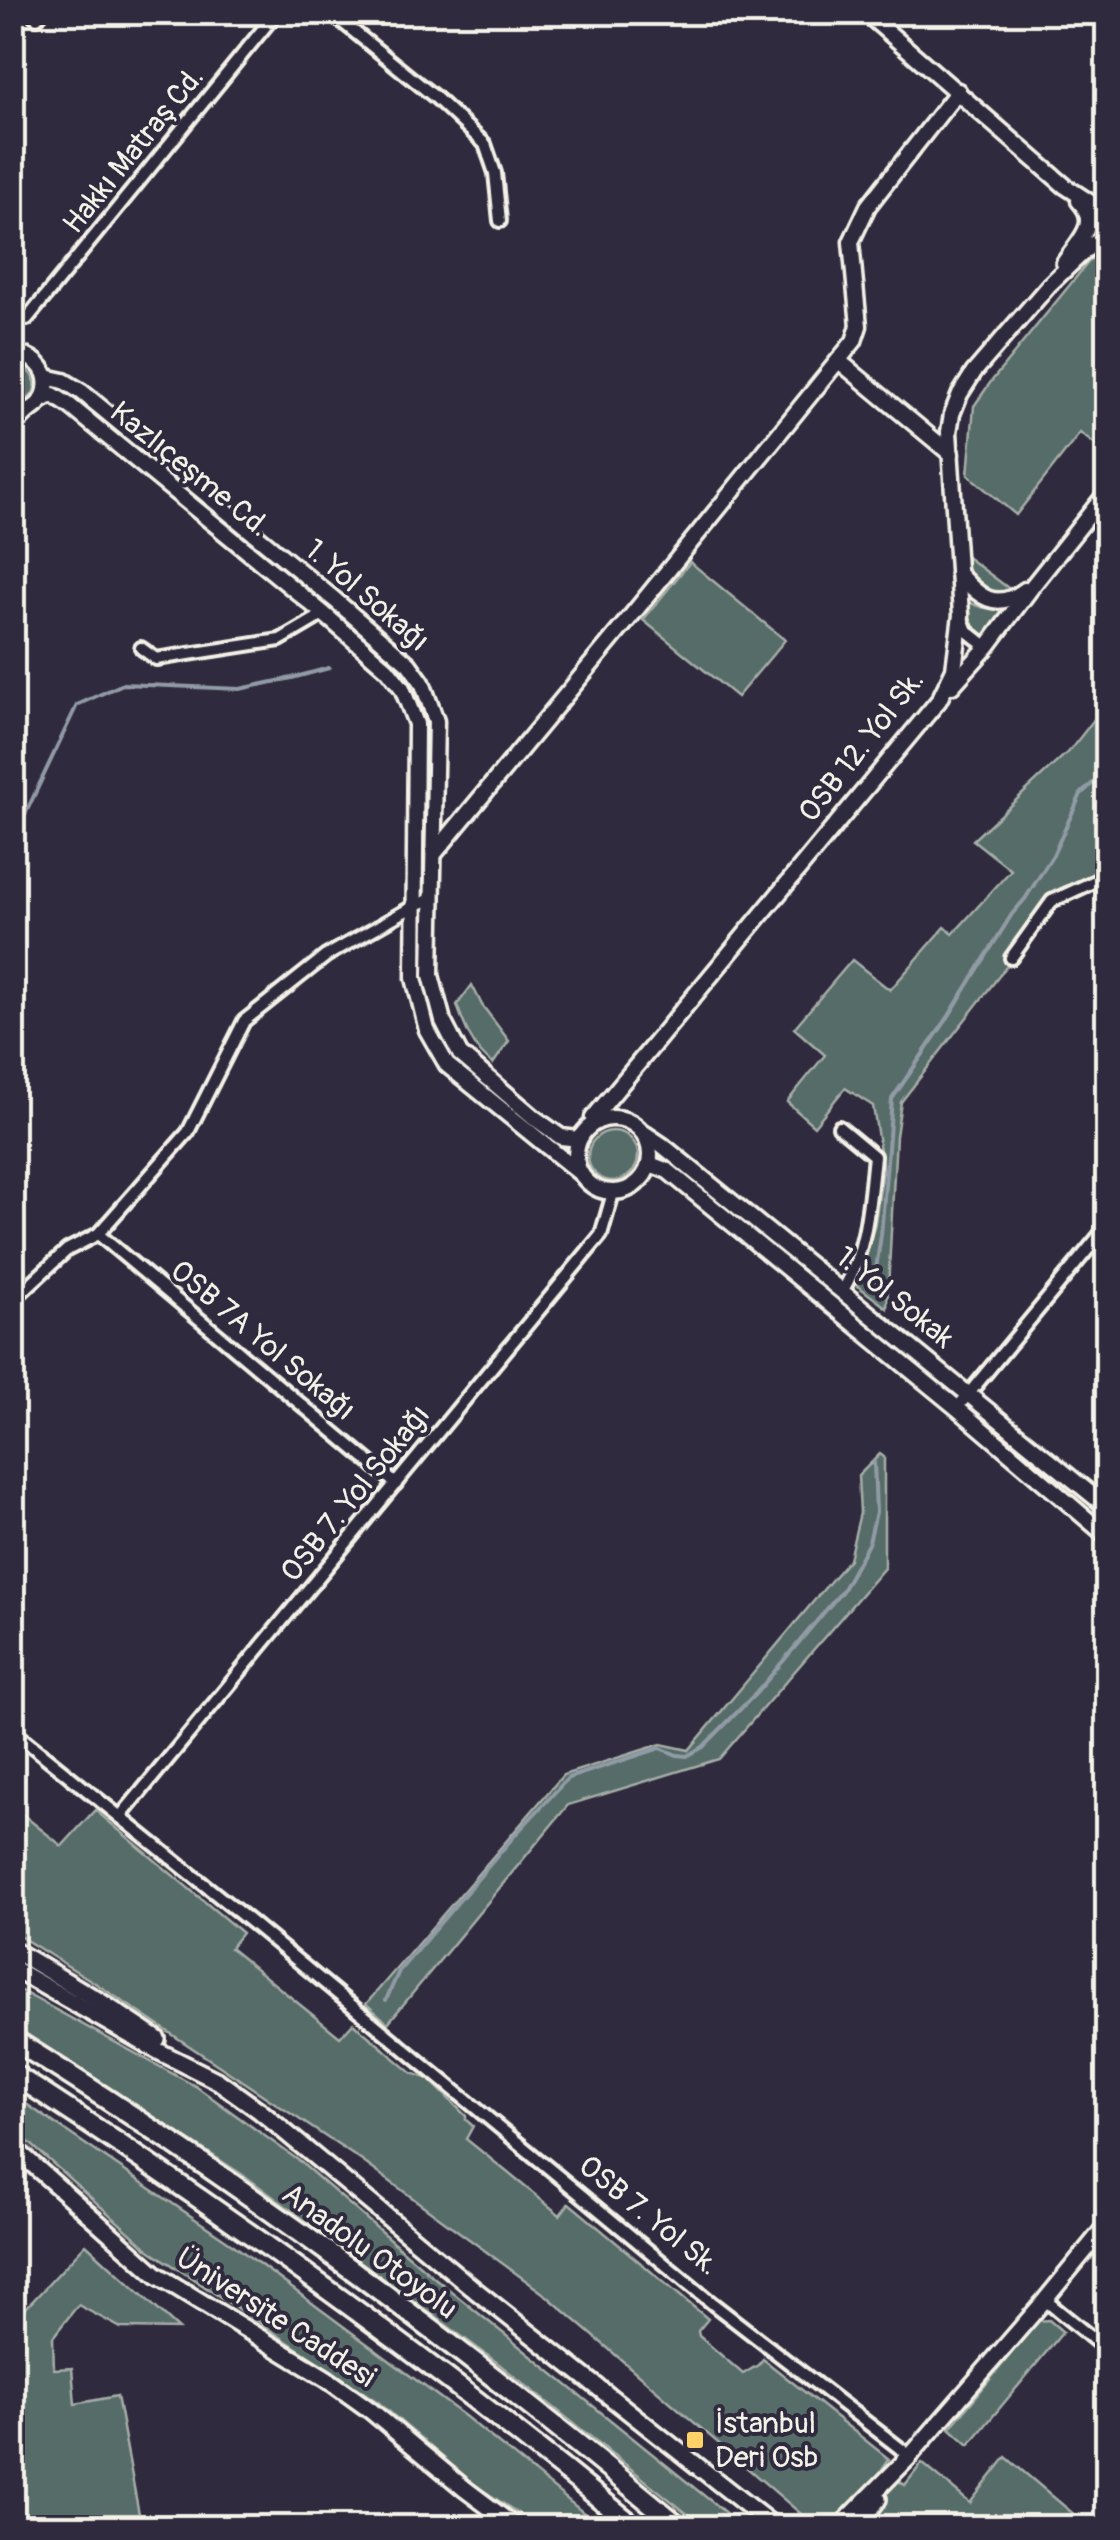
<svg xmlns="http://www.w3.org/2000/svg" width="1120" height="2540" font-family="Pangolin,sans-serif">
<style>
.green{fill:#576c67;stroke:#a6aea8;stroke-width:2.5}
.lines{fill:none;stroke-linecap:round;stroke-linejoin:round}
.stream{stroke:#919ba6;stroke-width:4}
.street-casing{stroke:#f4f1e8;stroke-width:18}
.secondary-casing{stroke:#f4f1e8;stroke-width:21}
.primary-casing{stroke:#f4f1e8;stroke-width:22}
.highway-casing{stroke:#f4f1e8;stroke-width:25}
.street{stroke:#2f2a3d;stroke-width:10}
.secondary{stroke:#2f2a3d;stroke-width:14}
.primary{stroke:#2f2a3d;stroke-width:15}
.highway{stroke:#2f2a3d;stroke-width:18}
.poi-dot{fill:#ffd166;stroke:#2f2a3d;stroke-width:4}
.labels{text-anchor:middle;stroke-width:8;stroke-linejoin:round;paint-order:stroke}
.street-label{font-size:30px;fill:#f4f1e8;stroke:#2f2a3d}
.poi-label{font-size:30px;fill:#f4f1e8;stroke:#2f2a3d;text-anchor:start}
</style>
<rect width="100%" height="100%" fill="#2f2a3d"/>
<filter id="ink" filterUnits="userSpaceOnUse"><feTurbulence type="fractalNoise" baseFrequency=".01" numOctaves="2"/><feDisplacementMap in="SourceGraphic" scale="20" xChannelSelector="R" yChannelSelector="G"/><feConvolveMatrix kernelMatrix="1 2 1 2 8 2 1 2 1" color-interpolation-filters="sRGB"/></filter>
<g filter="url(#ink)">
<g class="green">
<polygon points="1107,246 1107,454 1080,433 1016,515 968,475 974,406 990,383 1099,249"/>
<path d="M13,365C43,369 42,402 13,404Z"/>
<polygon points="964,555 1011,590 1001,595 988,594 966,574"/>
<polygon points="690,562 785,640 737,697 643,620"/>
<path d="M965,600C982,610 993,610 1011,607L985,639L971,631L965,610Z"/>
<polygon points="1107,703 1107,877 1059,899 901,1102 896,1136 887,1308 854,1283 874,1228 883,1170 873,1106 845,1088 814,1126 787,1102 825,1055 794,1028 852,960 890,990 945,927 953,934 1011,870 973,840 1071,749"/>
<path d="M472,985L482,1005L509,1041L493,1064C473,1049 465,1028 457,1005Z"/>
<circle cx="613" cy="1156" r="25"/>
<polygon points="880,1454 884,1457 884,1568 719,1759 568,1805 388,2023 366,2004 563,1775 661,1744 689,1750 849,1559 860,1513 858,1476"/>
<polygon points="12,1806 62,1846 95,1810 242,1933 230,1948 340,2037 353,2023 412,2073 429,2079 466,2116 466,2120 473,2126 466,2139 560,2215 569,2203 708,2319 698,2331 699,2336 743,2374 758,2365 763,2359 889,2459 882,2469 905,2485 922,2463 970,2503 1006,2457 1089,2527 816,2527 547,2296 362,2161 92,1981 13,1932"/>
<polygon points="12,1986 197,2087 298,2160 436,2279 743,2527 704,2527 499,2364 249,2179 13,2025"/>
<polygon points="13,2095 235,2246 466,2417 601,2527 539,2527 475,2485 378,2402 148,2249 13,2128"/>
<polygon points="86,2244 179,2329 121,2328 78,2305 53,2337 54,2369 72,2368 75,2404 117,2396 139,2514 145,2527 13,2527 13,2322"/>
<polygon points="1049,2320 1063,2332 969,2445 950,2428 1038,2321"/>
</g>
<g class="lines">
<g class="stream">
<polyline points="12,831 22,821 77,705 123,684 240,689 292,678 329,668"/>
<polyline points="876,1284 875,1275 881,1235 892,1099 947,1019 1012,914 1025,899 1053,855 1081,794 1108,769"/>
<polyline points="386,2000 399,1971 515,1835 568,1778 660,1748 677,1755 687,1756 703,1747 758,1691 842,1591 869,1542 876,1512 874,1462"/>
</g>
<g class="street-casing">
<g id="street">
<polyline points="30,12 37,18 42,12"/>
<polyline points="330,12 436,98 485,144 495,173 500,221"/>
<polyline points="27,319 277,12"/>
<polyline points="12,430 31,411"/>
<polyline points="961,616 967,631 987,647"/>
<polyline points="141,648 156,659 280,640 324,614"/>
<polyline points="1011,958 1052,901 1108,875"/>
<path d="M839,1127L874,1156C869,1202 867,1250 843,1290"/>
<polyline points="98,1234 396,1484"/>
<polyline points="12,1301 67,1250 98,1234 188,1132 244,1021 326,956 414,906 431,899"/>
<polyline points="957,1408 1108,1225"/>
<polyline points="12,1730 252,1923 713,2304 910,2456"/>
<polyline points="120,1817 601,1235 613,1193"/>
<polyline points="1045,2300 1108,2351"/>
</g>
</g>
<g class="secondary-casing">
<g id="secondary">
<polyline points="862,12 874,20 1065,186 1108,214"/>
<path d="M1064,263C1078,241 1101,224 1079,201"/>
<path d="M12,354C59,355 57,414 12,414"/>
<polyline points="839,361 951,454"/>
<polyline points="46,377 64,381 82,392 335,600 409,664 422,682 436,721 431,975 443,1021 460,1054 488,1078 536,1119 561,1137 579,1139"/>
<polyline points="42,400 53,395 70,406 324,614 387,669 402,688 416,724 414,978 427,1030 447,1065 581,1174"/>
<path d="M958,573C979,597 996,612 1025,590"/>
<polyline points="952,686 987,647 1034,584 1108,491"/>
<polyline points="434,854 627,621 854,341 859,326 851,242 868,206 958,91"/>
<circle cx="613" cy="1155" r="37"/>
<polyline points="594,1122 593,1118 939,700 954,669 961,615 949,432 952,414 960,394 974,372 1049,285 1091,245 1100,240 1108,240"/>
<polyline points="644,1133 662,1145 1108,1508"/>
<polyline points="650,1164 668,1171 957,1408 1108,1537"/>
<polyline points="910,2456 1045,2300 1108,2223"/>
</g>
</g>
<g class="primary-casing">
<g id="primary">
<polyline points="12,1949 101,2002 157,2039"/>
<polyline points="12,1968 160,2052 218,2081 260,2111 475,2290 776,2528"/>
<polyline points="12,2146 157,2275 327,2379 370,2410 465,2489 517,2528"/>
<polyline points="839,2528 910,2456"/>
<polyline points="857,2528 878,2499"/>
</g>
</g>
<g class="highway-casing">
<g id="highway">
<path d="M12,2039C247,2184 468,2352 681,2528"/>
<path d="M12,2073C228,2213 437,2364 636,2528"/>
</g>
</g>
<use href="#street" class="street"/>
<use href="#secondary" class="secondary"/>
<use href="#primary" class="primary"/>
<use href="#highway" class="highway"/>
</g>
</g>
<rect class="poi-dot" x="685" y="2430" width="20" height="20" rx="5"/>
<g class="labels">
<g class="street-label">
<text transform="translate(133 150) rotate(-51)" y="10">Hakkı Matraş Cd.</text>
<text transform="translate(190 469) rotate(39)" y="10">Kazlıçeşme Cd.</text>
<text transform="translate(367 595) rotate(41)" y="10">1. Yol Sokağı</text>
<text transform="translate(861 746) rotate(-52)" y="10">OSB 12. Yol Sk.</text>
<text transform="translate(895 1297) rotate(39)" y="10">1. Yol Sokak</text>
<text transform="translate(263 1340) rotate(40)" y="10">OSB 7A Yol Sokağı</text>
<text transform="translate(355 1493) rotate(-51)" y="10">OSB 7. Yol Sokağı</text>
<text transform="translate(649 2215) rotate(39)" y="10">OSB 7. Yol Sk.</text>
<text transform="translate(370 2251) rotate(36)" y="10">Anadolu Otoyolu</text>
<text transform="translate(276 2317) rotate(33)" y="10">Üniversite Caddesi</text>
</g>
<g class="poi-label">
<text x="715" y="2433">İstanbul<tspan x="715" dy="34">Deri Osb</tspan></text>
</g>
</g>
<rect width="1120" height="2540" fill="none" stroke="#2f2a3d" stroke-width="50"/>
<rect x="25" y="25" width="1070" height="2490" fill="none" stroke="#f4f1e8" stroke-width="4" filter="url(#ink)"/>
</svg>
